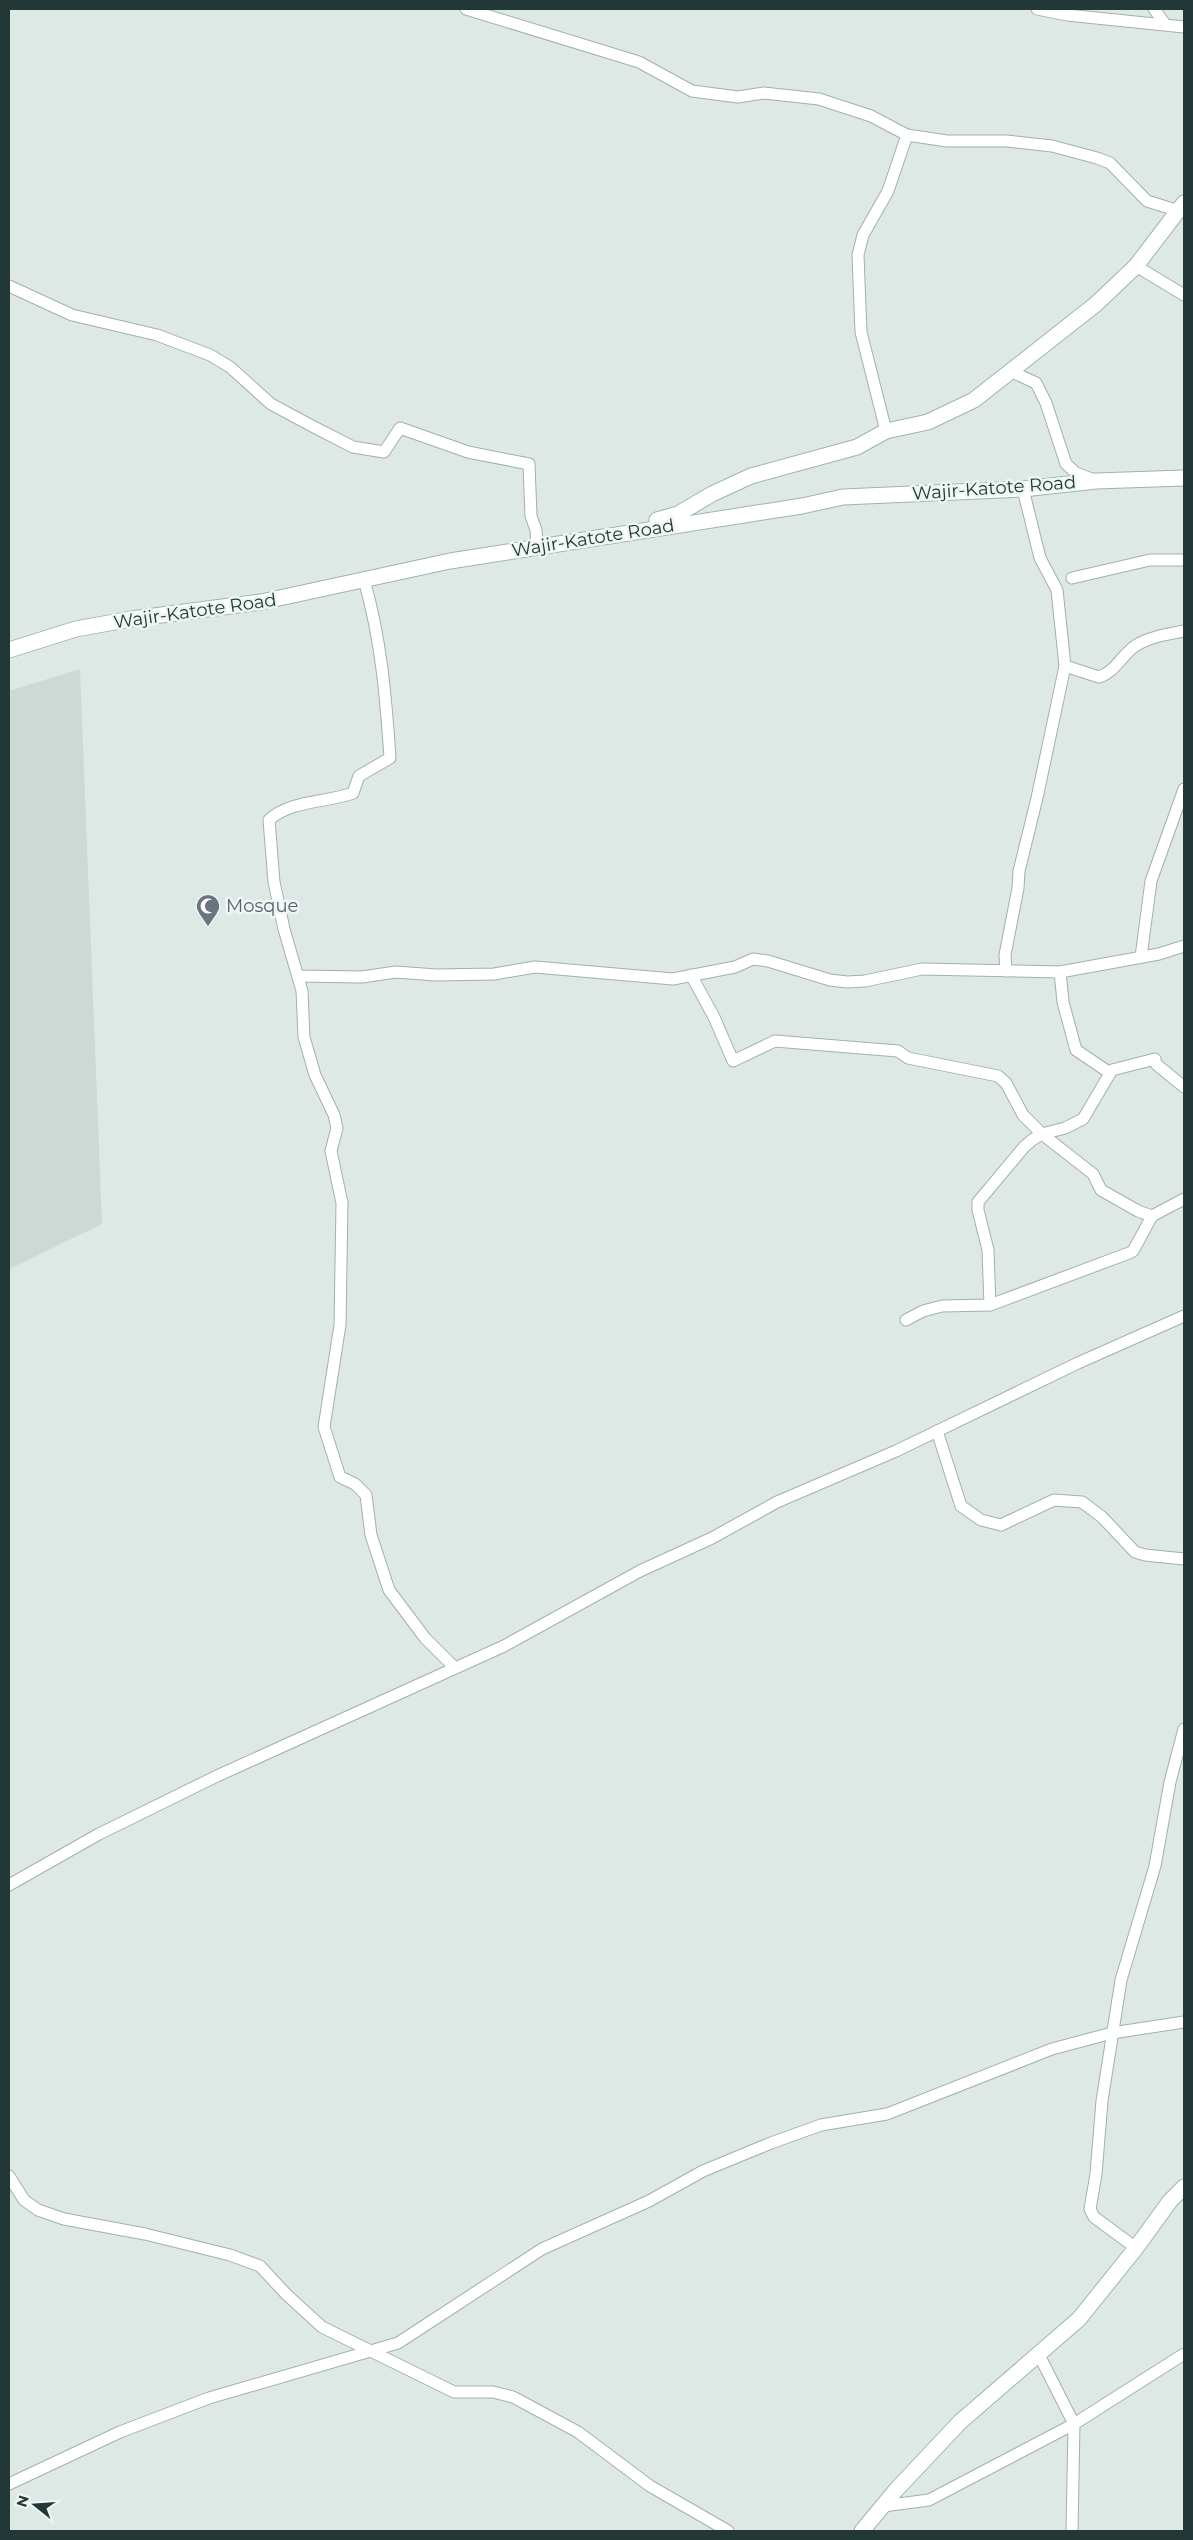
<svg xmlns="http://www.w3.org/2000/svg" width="1193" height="2540" font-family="Montserrat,sans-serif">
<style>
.built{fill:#cdd9d5}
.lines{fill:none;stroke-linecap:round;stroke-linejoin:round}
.street-casing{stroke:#a2b0ae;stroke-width:13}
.secondary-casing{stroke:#9eb4b0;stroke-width:17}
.street{stroke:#fff;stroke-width:11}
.secondary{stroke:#fff;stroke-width:15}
.labels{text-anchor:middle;stroke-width:5;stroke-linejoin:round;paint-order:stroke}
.street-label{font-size:18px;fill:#213836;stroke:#eef6f4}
.worship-label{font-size:18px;fill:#5b616d;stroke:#eef6f4;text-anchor:start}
</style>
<rect width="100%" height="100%" fill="#dee9e6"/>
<polygon class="built" points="80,669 102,1224 9,1269 9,691"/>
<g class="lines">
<g class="street-casing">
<g id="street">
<polyline points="466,9 639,62 692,91 738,97 764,93 819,99 871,116 907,135 947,141 1007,141 1052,146 1097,158 1110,163 1147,201 1179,211"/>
<polyline points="1037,9 1067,15 1184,27"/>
<polyline points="1154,9 1165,24"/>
<polyline points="1136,266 1184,295"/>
<polyline points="9,286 72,315 157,335 210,355 230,367 271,404 312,426 353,447 384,452 400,428 468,452 529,464 531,516 536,530 537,546"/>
<polyline points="1010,371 1036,383 1046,403 1066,464 1076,473 1094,480"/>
<polyline points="886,431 861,332 858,255 863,235 888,191 907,135"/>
<polyline points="1072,578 1150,560 1184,560"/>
<path d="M364,580C381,638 386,698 390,758L359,776L353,793C326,803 290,800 269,820L274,882L284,929L302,991L304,1037L315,1075L334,1115L337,1128L331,1151L342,1203L340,1325L324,1427L340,1477L355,1484L366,1495L371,1535L389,1590L425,1638L455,1668"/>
<path d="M1065,666L1099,677C1115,672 1122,655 1135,646C1149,637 1168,634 1184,631"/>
<polyline points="1141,957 1151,881 1184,789"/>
<polyline points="1006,971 1005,955 1018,888 1019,871 1037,798 1065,666 1057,590 1040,558 1023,489"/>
<polyline points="1060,972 1063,1002 1076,1050 1110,1073"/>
<polyline points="691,975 714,1017 733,1061 775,1041 898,1051 908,1058 998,1076 1006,1083 1023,1115 1042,1134 1093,1174 1101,1190 1138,1211 1152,1216 1184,1199"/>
<polyline points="298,976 362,977 396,972 436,975 494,974 535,967 673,979 735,967 753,959 768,961 830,980 847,982 865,981 922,969 1060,972 1159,954 1184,946"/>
<polyline points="990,1305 988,1250 978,1210 978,1202 1024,1147 1032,1140 1042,1134 1065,1128 1083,1119 1112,1070 1155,1059 1156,1064 1184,1087"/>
<polyline points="906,1320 923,1311 942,1306 990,1305 1129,1253 1133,1251 1152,1216"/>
<polyline points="937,1431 961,1506 981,1520 1001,1525 1054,1500 1082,1502 1102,1517 1135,1552 1145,1555 1184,1559"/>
<polyline points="9,1885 99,1834 217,1776 504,1646 640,1571 712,1538 777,1502 896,1451 1078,1363 1184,1316"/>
<polyline points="9,2176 24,2200 38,2210 64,2219 145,2234 230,2255 260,2266 286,2294 322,2327 454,2392 493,2392 513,2397 578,2432 650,2486 728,2531"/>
<polyline points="1136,2248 1094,2217 1090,2209 1096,2174 1102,2101 1121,1980 1155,1866 1170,1782 1184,1729"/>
<polyline points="1038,2353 1074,2424 1072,2531"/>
<polyline points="9,2484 120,2432 209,2398 398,2343 542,2249 649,2201 703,2171 771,2143 821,2125 887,2114 1052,2049 1112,2033 1184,2022"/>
<polyline points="883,2506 929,2500 1074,2424 1184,2354"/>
</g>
</g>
<g class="secondary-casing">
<g id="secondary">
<polyline points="657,520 678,514 712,494 751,476 857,447 886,431 928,422 974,400 1096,304 1136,266 1184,203"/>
<polyline points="9,650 76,629 131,619 261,602 450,561 802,506 843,497 1023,489 1096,481 1184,478"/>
<polyline points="862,2531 896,2490 960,2422 1079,2319 1136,2248 1170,2201 1184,2187"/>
</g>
</g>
<use href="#street" class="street"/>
<use href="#secondary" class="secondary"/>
</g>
<defs>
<g id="mosque-pin" transform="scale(1.25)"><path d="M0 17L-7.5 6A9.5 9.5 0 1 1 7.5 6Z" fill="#6b7280" stroke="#eef6f4"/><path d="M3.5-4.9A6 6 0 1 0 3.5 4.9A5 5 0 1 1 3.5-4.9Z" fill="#fff"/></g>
</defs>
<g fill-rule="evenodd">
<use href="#mosque-pin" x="208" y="906"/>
</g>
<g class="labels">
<g class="street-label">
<text transform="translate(994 488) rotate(-4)" y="6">Wajir-Katote Road</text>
<text transform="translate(593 538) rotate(-9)" y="6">Wajir-Katote Road</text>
<text transform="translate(195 611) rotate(-8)" y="6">Wajir-Katote Road</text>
</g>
<g class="worship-label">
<text x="226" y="912">Mosque</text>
</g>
</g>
<rect width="1193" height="2540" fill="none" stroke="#213836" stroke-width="20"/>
<g transform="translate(35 2505) rotate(287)" stroke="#eef6f4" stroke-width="4" paint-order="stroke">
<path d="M0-4L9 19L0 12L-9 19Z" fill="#213836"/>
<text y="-8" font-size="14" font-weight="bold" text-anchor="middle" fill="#213836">N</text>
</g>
</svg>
